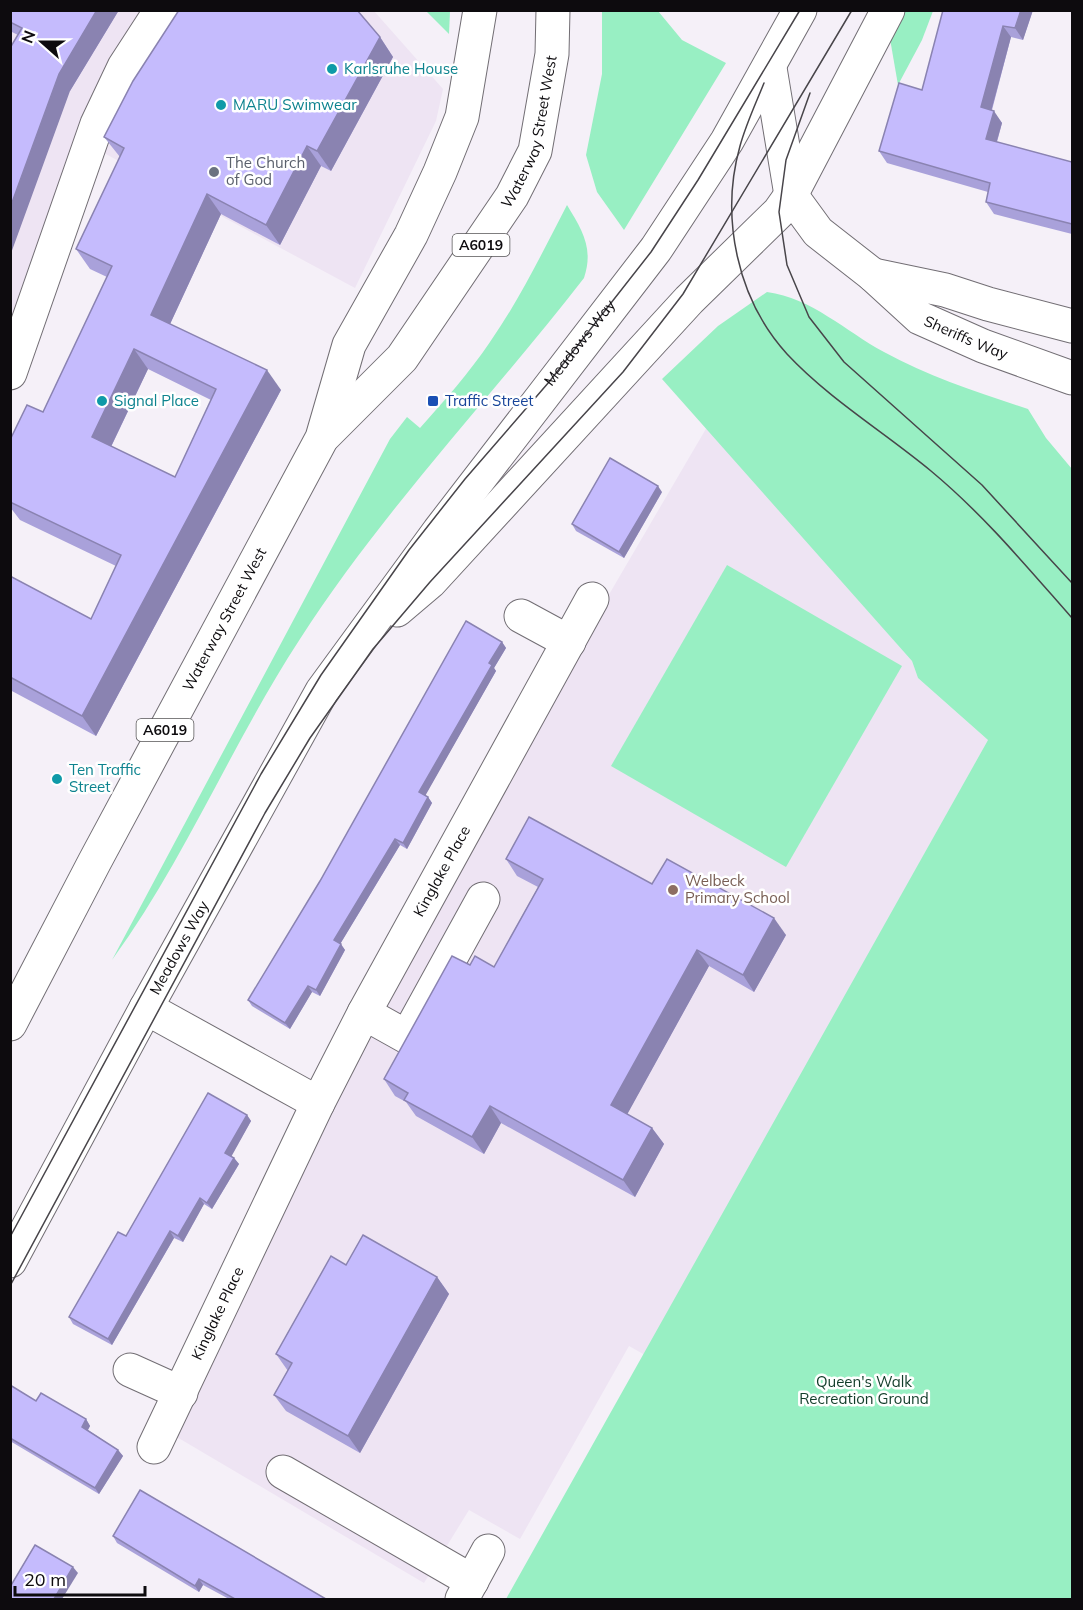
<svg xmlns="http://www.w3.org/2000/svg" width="1083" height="1610" font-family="Mulish,sans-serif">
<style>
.built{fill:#eee4f3}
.green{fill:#98efc3}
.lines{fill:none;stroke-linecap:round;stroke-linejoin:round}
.minor-casing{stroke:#726e74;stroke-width:35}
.major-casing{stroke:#726e74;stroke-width:35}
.minor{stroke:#fff;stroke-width:33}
.major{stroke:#fff;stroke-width:33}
.tram{stroke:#48454a;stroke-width:1.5}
.wall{fill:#a9a1da;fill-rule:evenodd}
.shaded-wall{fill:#8a83b1}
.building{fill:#c5bbfd;stroke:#8a83b1;stroke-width:1.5;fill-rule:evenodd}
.culture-dot{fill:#0f9aa8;stroke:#fff;stroke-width:2}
.worship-dot{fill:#6b7280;stroke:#fff;stroke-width:2}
.transit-dot{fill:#1a4fb4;stroke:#fff;stroke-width:2}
.education-dot{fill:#8d6e63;stroke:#fff;stroke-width:2}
.labels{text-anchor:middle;stroke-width:5;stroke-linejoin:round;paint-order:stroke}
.shield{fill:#fff;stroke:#565456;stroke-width:1.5}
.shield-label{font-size:14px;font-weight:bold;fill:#0d0b0e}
.culture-label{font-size:15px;fill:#0d838f;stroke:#fff;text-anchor:start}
.street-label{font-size:15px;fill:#0d0b0e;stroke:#fff}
.worship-label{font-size:15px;fill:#5b616d;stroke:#fff;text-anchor:start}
.transit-label{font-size:15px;fill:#164399;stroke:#fff;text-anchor:start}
.education-label{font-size:15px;fill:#785e54;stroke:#fff;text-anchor:start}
.park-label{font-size:15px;fill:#113c29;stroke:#fff}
</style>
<rect width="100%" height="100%" fill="#f5f0f8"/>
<g class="built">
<polygon points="11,11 374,11 443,89 436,121 355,288 89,145 11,373"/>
<polygon points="707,427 912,661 918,678 988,740 645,1355 629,1346 520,1539 469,1510 424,1583 170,1433 298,1163 511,762"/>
</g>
<g class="green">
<polygon points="426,11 450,11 449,34"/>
<polygon points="602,11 658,11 682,40 726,63 624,230 597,192 586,155 602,74"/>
<polygon points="899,11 933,11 922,40 898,85 889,33"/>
<path d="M567,205C582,230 594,248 584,278C490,399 383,510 300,639C232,743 185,860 112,960L390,439L407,417L420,428C445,400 469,373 490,342C520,299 543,251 567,205Z"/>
<path d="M767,292C812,298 845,331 884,352C929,377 980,393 1028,409L1046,438L1072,469V1599H506L988,740L918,678L912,661L662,379L718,326Z"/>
<polygon points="727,565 902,666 786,867 611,766"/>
</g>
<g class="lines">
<g class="minor-casing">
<g id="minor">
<path id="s1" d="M770,68L791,195L818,232L873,275L920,318L983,346L1072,378"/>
<polyline points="873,275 945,290 988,304 1072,326"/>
<polyline points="10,373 97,124 124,67 161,10"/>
<polyline points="397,610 430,582 689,300 779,212 791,195 888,10"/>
<polyline points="521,616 569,642"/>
<polyline points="146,1008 318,1103"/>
<polyline points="364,1013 407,1037 483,899"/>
<path id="s2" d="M10,1261L146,1008L322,691L439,531L656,249L727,141L800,10"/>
<polyline points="130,1370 181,1393"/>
<path id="s3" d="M154,1447L318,1103L364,1013L592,599"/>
<polyline points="283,1472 472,1581"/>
<polyline points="462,1599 488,1551"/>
</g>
</g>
<g class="major-casing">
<g id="major">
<path id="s4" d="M325,435L402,358L512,196L535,151L552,54L553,10"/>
<path id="s5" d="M10,1024L95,861L322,438L349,345L411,235L440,172L462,117L480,10"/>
</g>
</g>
<use href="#minor" class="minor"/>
<use href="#major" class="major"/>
<g class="tram">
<path d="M764,83C756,103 746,124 740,146C720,217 737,299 787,354C829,399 884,432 931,471C984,515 1027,567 1072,618"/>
<polyline points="810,93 786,160 779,212 787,265 809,317 844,362 982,485 1072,583"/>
<path id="s6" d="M10,1237L261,774L321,675L409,550L465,479L549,382L651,252L698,180L800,10"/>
<polyline points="10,1286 265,813 310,738 373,649 430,582 623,372 683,294 852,10"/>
</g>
</g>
<g class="wall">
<polygon points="10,10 119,10 70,91 18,35 10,31"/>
<polygon points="943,10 1033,10 1023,40 1011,37 992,110 1002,123 997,142 1072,162 1072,234 994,214 986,202 988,192 887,163 879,151 922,90"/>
<path d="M380,37L393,57L331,171L321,166L280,245L221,214L170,324L281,390L96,736L10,690V576L91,619L116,566L20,520L10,507V440L43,412L107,277L90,269L76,249L120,157L104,137ZM148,369L211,400L175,477L111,447Z"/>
<polygon points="662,492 624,558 576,531 572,524"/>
<polygon points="502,642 506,648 494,668 496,671 425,795 428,797 432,803 407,849 400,845 340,944 345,950 320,996 312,992 290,1029 252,1006 248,1000"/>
<polygon points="506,859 652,884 786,935 754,992 709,966 627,1114 652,1128 664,1144 635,1197 501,1123 484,1154 416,1116 406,1102 395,1096 384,1079 470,965 494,967 538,887 517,876"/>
<polygon points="247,1115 251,1121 231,1156 234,1158 239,1164 212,1209 204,1204 183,1242 174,1238 112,1345 73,1324 69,1317 126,1236"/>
<polygon points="346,1265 437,1277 449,1294 360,1453 286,1411 274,1395 288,1371 276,1354"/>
<polygon points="10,1385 36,1401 86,1419 90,1426 88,1430 118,1450 123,1456 99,1494 10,1441"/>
<polygon points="113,1536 326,1599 229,1599 203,1585 199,1592 117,1543"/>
</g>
<g class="shaded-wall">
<polygon points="97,10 119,10 70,91 10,256 10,208 59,74"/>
<polygon points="1021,10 1033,10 1023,40 1015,28"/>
<polygon points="1003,26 1011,37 989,119 981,107"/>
<polygon points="380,37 393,57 331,171 317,151"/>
<polygon points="994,111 1002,123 994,151 986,139"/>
<polygon points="307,146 321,166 280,245 266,225"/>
<polygon points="207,194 221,214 165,335 151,315"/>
<polygon points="134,349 148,369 106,457 92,437"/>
<polygon points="267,370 281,390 96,736 82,716"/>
<polygon points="658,486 662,492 624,558 619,552"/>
<polygon points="502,642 506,648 494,668 496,671 424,798 419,792 489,663"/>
<polygon points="428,797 432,803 407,849 403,843"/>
<polygon points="395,839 400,845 339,946 334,940"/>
<polygon points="774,918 786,935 754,992 743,975"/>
<polygon points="341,944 345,950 320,996 316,990"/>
<polygon points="697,950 709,966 623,1122 611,1105"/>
<polygon points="308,986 312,992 290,1029 285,1023"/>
<polygon points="490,1106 501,1123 484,1154 472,1137"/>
<polygon points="247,1115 251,1121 230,1159 225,1153"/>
<polygon points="652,1128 664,1144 635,1197 623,1180"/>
<polygon points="234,1158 239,1164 212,1209 207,1203"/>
<polygon points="200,1198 204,1204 183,1242 178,1236"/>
<polygon points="170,1231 174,1238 112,1345 108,1339"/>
<polygon points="437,1277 449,1294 360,1453 348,1436"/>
<polygon points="86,1419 90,1426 86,1433 82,1427"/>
<polygon points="118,1450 123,1456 99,1494 95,1488"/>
<polygon points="73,1567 78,1573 62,1599 54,1599"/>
<polygon points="199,1579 203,1585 199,1592 195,1586"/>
</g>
<g class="building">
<polygon points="10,10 97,10 59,74 10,208 10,48 22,28 10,22"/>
<path d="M179,10H357L380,37L317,151L307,146L266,225L207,194L151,315L267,370L82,716L10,677V576L91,619L121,555L10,502V440L27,405L43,412L112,266L76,249L124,148L104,137L133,81ZM134,349L216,389L175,477L92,437Z"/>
<polygon points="943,10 1021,10 1015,28 1003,26 981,107 994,111 986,139 1072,162 1072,224 986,202 990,183 879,151 899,83 922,90"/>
<polygon points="610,458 658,486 619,552 572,524"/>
<polygon points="466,621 502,642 489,663 492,665 419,792 428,797 403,843 395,839 334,940 341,944 316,990 308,986 285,1023 248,1000 320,881"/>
<polygon points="529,817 652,884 667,859 774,918 743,975 697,950 611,1105 652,1128 623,1180 490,1106 472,1137 404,1100 408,1093 384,1079 452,956 470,965 475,956 494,967 543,879 506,859"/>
<polygon points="208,1093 247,1115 225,1153 234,1158 207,1203 200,1198 178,1236 170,1231 108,1339 69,1317 118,1232 126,1236"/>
<polygon points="363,1235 437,1277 348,1436 274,1395 292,1363 276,1354 331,1256 346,1265"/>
<polygon points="10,1385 36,1401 41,1393 86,1419 82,1427 118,1450 95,1488 10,1438"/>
<polygon points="140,1490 326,1599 235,1599 199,1579 195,1586 113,1536"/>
<polygon points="35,1545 73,1567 54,1599 10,1599 10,1587"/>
</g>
<g class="culture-dot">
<circle cx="332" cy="69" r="6"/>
<circle cx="221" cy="105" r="6"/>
<circle cx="102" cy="401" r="6"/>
<circle cx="57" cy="779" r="6"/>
</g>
<circle class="worship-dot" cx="214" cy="172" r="6"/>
<rect class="transit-dot" x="427" y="395" width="12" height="12" rx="3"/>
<circle class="education-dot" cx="673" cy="890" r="6"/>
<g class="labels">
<g class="shield">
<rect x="452.5" y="234" width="57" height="22" rx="4.5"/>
<rect x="136.5" y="719" width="57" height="22" rx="4.5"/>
</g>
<g class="shield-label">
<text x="481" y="250">A6019</text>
<text x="165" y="735">A6019</text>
</g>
<g class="culture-label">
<text x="344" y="74">Karlsruhe House</text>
<text x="233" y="110">MARU Swimwear</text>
<text x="114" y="406">Signal Place</text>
<text x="69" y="775">Ten Traffic<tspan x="69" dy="17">Street</tspan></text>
</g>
<g class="street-label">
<text dy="5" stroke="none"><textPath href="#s4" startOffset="372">Waterway Street West</textPath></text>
<text dy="5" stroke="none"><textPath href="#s1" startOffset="358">Sheriffs Way</textPath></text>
<text dy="5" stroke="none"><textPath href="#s6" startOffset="1064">Meadows Way</textPath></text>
<text dy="5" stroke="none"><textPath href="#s5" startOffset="458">Waterway Street West</textPath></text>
<text dy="5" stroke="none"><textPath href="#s3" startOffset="644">Kinglake Place</textPath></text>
<text dy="5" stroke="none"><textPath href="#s2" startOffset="356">Meadows Way</textPath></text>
<text dy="5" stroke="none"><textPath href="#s3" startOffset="148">Kinglake Place</textPath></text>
</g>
<g class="worship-label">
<text x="226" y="168">The Church<tspan x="226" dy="17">of God</tspan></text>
</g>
<g class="transit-label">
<text x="445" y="406">Traffic Street</text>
</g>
<g class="education-label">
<text x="685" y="886">Welbeck<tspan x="685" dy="17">Primary School</tspan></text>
</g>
<g class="park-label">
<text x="864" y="1387">Queen's Walk<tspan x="864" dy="17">Recreation Ground</tspan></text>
</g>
</g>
<rect width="1083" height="1610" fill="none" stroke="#0d0b0e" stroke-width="24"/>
<g transform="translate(42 42) rotate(291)" stroke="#ffffff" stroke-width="4.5" paint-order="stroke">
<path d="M0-4.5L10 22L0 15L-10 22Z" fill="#0d0b0e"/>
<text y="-9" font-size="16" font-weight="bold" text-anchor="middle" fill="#0d0b0e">N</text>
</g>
<path d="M15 1586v9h130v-9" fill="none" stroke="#0d0b0e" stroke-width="3"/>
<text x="24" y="1586" font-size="18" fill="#0d0b0e" stroke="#ffffff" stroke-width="4.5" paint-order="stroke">20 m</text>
</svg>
